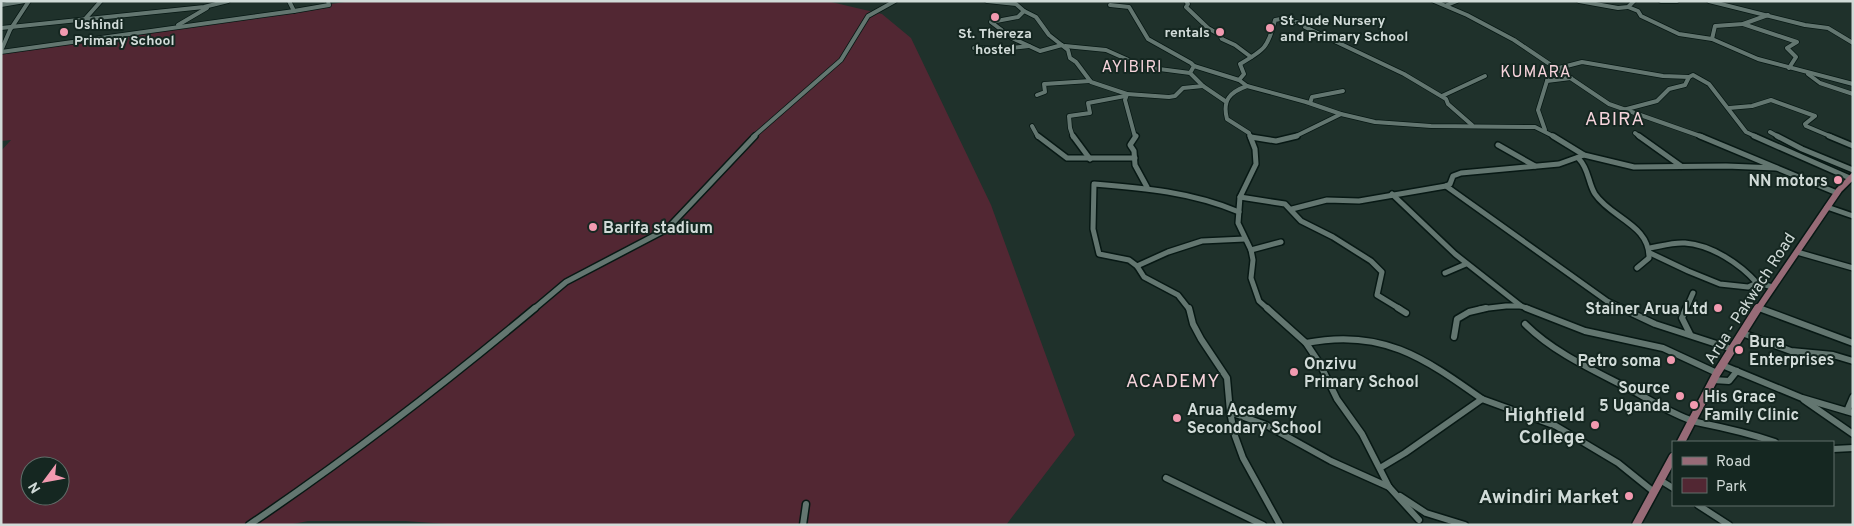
<svg xmlns="http://www.w3.org/2000/svg" width="1854" height="526" font-family="Overpass,sans-serif">
<style>
.green{fill:#522733;fill-rule:evenodd}
.lines{fill:none;stroke-linecap:round;stroke-linejoin:round}
.minor-far2-casing{stroke:#071814;stroke-width:5.5}
.minor-far1-casing{stroke:#071814;stroke-width:8}
.minor-casing{stroke:#071814;stroke-width:9}
.major-far1-casing{stroke:#071814;stroke-width:9}
.major-casing{stroke:#071814;stroke-width:11}
.minor-far2{stroke:#637670;stroke-width:4}
.minor-far1{stroke:#637670;stroke-width:5}
.minor{stroke:#637670;stroke-width:6}
.major-far1{stroke:#976b77;stroke-width:6}
.major{stroke:#976b77;stroke-width:8}
.poi-dot{fill:#f29ab0;stroke:#152721;stroke-width:2}
.labels{text-anchor:middle;stroke-width:4;stroke-linejoin:round;paint-order:stroke}
.far-poi-label{font-size:14px;font-weight:bold;fill:#d1dbd8;stroke:#152721;text-anchor:start}
.far-quarter-label{font-size:16px;letter-spacing:1px;fill:#f6d3db;stroke:#152721}
.poi-label{font-size:16px;font-weight:bold;fill:#d1dbd8;stroke:#152721;text-anchor:start}
.street-label{font-size:16px;fill:#d1dbd8;stroke:#152721}
.quarter-label{font-size:19px;letter-spacing:1px;fill:#f6d3db;stroke:#152721}
.near-poi-label{font-size:19px;font-weight:bold;fill:#d1dbd8;stroke:#152721;text-anchor:end}
</style>
<rect width="100%" height="100%" fill="#1f312b"/>
<path class="green" d="M352,1H827L882,14L911,38L991,205L1075,435L1006,525H461L405,521H308L288,525H1V151L11,140L1,141V56L3,51ZM30,466H60V496H30Z"/>
<g class="lines">
<g class="minor-far2-casing">
<g id="minor-far2">
<polyline points="289,1 294,11"/>
<polyline points="987,1 1016,4 1024,11 1036,17 1049,35 1068,50 1070,58 1076,62 1091,82 1127,94 1125,100 1135,137"/>
<polyline points="1186,1 1188,4 1186,7 1208,28 1220,35 1222,39 1235,45 1251,57"/>
<polyline points="1434,1 1467,15 1514,40 1609,104 1703,137"/>
<polyline points="1579,1 1618,8 1628,7 1634,1"/>
<polyline points="1661,1 1677,1"/>
<polyline points="1709,1 1805,25 1828,28 1853,43"/>
<polyline points="1,5 25,1"/>
<polyline points="1110,5 1129,7 1148,39 1191,63 1194,66 1190,73 1203,86 1225,101"/>
<polyline points="1447,5 1457,1"/>
<polyline points="1628,7 1638,11 1641,16 1679,34 1712,39 1758,59 1853,84"/>
<polyline points="1024,11 1018,17 991,22 1012,38 1040,51 1062,45"/>
<polyline points="85,19 101,1"/>
<polyline points="1743,24 1797,42 1787,48 1796,57 1789,68"/>
<polyline points="178,25 207,8"/>
<polyline points="1,28 204,7 228,1"/>
<polyline points="1712,39 1715,26 1743,24 1768,15"/>
<polyline points="1065,46 1106,50 1144,67 1190,73"/>
<polyline points="974,48 1003,49 1029,46"/>
<polyline points="1,51 10,30 29,1"/>
<polyline points="1,52 294,11 329,5 328,1"/>
<polyline points="1194,66 1239,80"/>
<polyline points="1808,74 1820,83 1853,94"/>
<polyline points="1547,81 1571,78"/>
<path d="M1247,86L1239,80L1244,74L1240,64C1264,50 1268,48 1275,20L1281,19L1306,24L1305,27L1404,74L1446,99L1448,104L1472,125"/>
<polyline points="1127,94 1169,97 1175,96 1183,88 1203,86"/>
<polyline points="1037,95 1045,92 1044,84 1090,81"/>
<polyline points="1442,96 1485,76"/>
<polyline points="1310,103 1312,97 1343,91"/>
<polyline points="1729,108 1752,106 1771,100 1815,116 1805,124 1806,126 1832,137"/>
<polyline points="1623,110 1657,101 1669,89 1685,85 1689,77 1693,75 1709,84 1746,132 1757,137"/>
<polyline points="1032,126 1038,137"/>
<polyline points="1545,130 1538,110 1551,68 1559,68 1582,62 1663,76 1689,77"/>
<polyline points="1770,132 1779,137"/>
<polyline points="1635,133 1640,137"/>
<polyline points="753,137 841,60 868,16 895,1"/>
<polyline points="1073,137 1070,128 1069,116 1090,113 1088,103 1125,96"/>
<path d="M1250,137L1249,133L1227,119C1222,100 1230,92 1247,86L1306,102L1341,114L1375,122L1431,126L1535,127L1555,137"/>
<polyline points="1294,137 1341,114"/>
</g>
</g>
<g class="minor-far1-casing">
<g id="minor-far1">
<polyline points="1038,136 1067,158 1135,158"/>
<polyline points="1073,136 1090,159"/>
<polyline points="1136,136 1130,145 1134,151 1135,165 1147,187"/>
<polyline points="1250,136 1255,149 1256,164 1240,197 1238,223 1251,250 1253,260 1251,278 1259,301 1268,309"/>
<polyline points="1553,136 1584,155 1634,167 1726,166 1776,168"/>
<polyline points="1639,136 1681,166"/>
<polyline points="1700,136 1837,193"/>
<polyline points="1754,136 1852,179"/>
<polyline points="1777,136 1802,149 1853,170"/>
<polyline points="1829,136 1853,146"/>
<polyline points="1251,137 1276,141 1297,136"/>
<polyline points="1498,145 1535,166"/>
<path d="M1579,159C1589,169 1588,183 1595,194C1611,218 1650,225 1649,258L1637,268"/>
<polyline points="1446,186 1607,301 1624,309"/>
<polyline points="1392,194 1455,254 1521,306 1529,309"/>
<polyline points="1240,197 1285,204 1301,221 1333,237 1371,261 1382,272 1377,295 1400,309"/>
<polyline points="1827,207 1853,216"/>
<polyline points="1292,209 1327,200 1359,201 1446,186 1450,184 1453,176 1461,173 1559,164 1584,155"/>
<path d="M1650,248C1661,246 1674,242 1685,243C1712,245 1740,264 1757,283"/>
<polyline points="1251,250 1281,242"/>
<polyline points="1797,252 1853,268"/>
<polyline points="1650,253 1688,271 1720,284 1748,287 1757,283 1773,287"/>
<polyline points="1137,266 1168,252 1202,241 1245,239"/>
<polyline points="1445,273 1466,264"/>
<polyline points="1759,308 1762,309"/>
<polyline points="534,309 566,282 667,229 755,136"/>
<path d="M1189,309L1178,295L1144,277L1137,266L1129,260L1099,254L1093,229L1094,184C1144,188 1192,192 1239,212"/>
<polyline points="1480,309 1506,306 1521,306"/>
<polyline points="1686,309 1693,293"/>
</g>
</g>
<g class="minor-casing">
<g id="minor">
<polyline points="1189,308 1193,324 1201,339 1227,378 1230,412 1235,436 1243,458 1280,525"/>
<polyline points="1267,308 1306,343 1320,364 1337,399 1362,434 1389,487 1419,520"/>
<polyline points="1398,308 1406,313"/>
<polyline points="1526,308 1585,331 1663,348 1717,373"/>
<polyline points="1621,308 1655,324 1732,349"/>
<polyline points="1686,308 1682,318 1690,334"/>
<polyline points="1759,308 1853,343"/>
<path d="M1525,324C1556,355 1600,373 1639,394C1655,403 1683,420 1701,423C1726,428 1751,434 1775,442"/>
<polyline points="1742,333 1791,351 1833,355 1853,361"/>
<polyline points="1454,337 1457,319 1469,312 1486,308"/>
<path d="M1306,343C1381,328 1423,357 1482,399"/>
<polyline points="1722,365 1802,398 1853,413"/>
<polyline points="1713,380 1729,381 1737,371"/>
<polyline points="1804,400 1853,434"/>
<polyline points="1847,411 1853,397"/>
<polyline points="1230,412 1266,425 1331,461 1389,487"/>
<polyline points="1833,449 1853,448"/>
<polyline points="1380,468 1405,453 1482,399 1556,426 1618,463 1654,492"/>
<polyline points="1166,478 1263,525"/>
<polyline points="1660,480 1673,488"/>
<polyline points="1400,496 1426,513 1465,525"/>
<polyline points="1698,505 1729,525"/>
<path d="M249,525C348,458 443,385 535,308"/>
<polyline points="803,525 806,504"/>
</g>
</g>
<g class="major-far1-casing">
<polyline id="major-far1" points="1758,309 1839,190 1853,176"/>
</g>
<g class="major-casing">
<g id="major">
<polyline points="1681,442 1717,373 1758,308"/>
<polyline points="1636,525 1673,457"/>
</g>
</g>
<use href="#minor-far2" class="minor-far2"/>
<use href="#minor-far1" class="minor-far1"/>
<use href="#minor" class="minor"/>
<use href="#major-far1" class="major-far1"/>
<use href="#major" class="major"/>
</g>
<g class="poi-dot">
<circle cx="995" cy="17" r="5"/>
<circle cx="1270" cy="28" r="5"/>
<circle cx="64" cy="32" r="5"/>
<circle cx="1220" cy="32" r="5"/>
<circle cx="1838" cy="180" r="5"/>
<circle cx="593" cy="227" r="5"/>
<circle cx="1718" cy="308" r="5"/>
<circle cx="1739" cy="350" r="5"/>
<circle cx="1671" cy="360" r="5"/>
<circle cx="1294" cy="372" r="5"/>
<circle cx="1680" cy="396" r="5"/>
<circle cx="1694" cy="405" r="5"/>
<circle cx="1177" cy="418" r="5"/>
<circle cx="1595" cy="425" r="5"/>
<circle cx="1629" cy="496" r="5"/>
</g>
<g class="labels">
<g class="far-poi-label">
<text x="1280" y="25">St Jude Nursery<tspan x="1280" dy="16">and Primary School</tspan></text>
<text x="74" y="29">Ushindi<tspan x="74" dy="16">Primary School</tspan></text>
<text x="1210" y="37" text-anchor="end">rentals</text>
<text x="995" y="38" text-anchor="middle">St. Thereza<tspan x="995" dy="16">hostel</tspan></text>
</g>
<g class="far-quarter-label">
<text x="1132" y="72">AYIBIRI</text>
<text x="1536" y="77">KUMARA</text>
</g>
<g class="poi-label">
<text x="1828" y="186" text-anchor="end">NN motors</text>
<text x="603" y="233">Barifa stadium</text>
<text x="1708" y="314" text-anchor="end">Stainer Arua Ltd</text>
<text x="1749" y="347">Bura<tspan x="1749" dy="18">Enterprises</tspan></text>
<text x="1661" y="366" text-anchor="end">Petro soma</text>
<text x="1304" y="369">Onzivu<tspan x="1304" dy="18">Primary School</tspan></text>
<text x="1670" y="393" text-anchor="end">Source<tspan x="1670" dy="18">5 Uganda</tspan></text>
<text x="1704" y="402">His Grace<tspan x="1704" dy="18">Family Clinic</tspan></text>
<text x="1187" y="415">Arua Academy<tspan x="1187" dy="18">Secondary School</tspan></text>
</g>
<g class="street-label">
<text transform="translate(1749 298) rotate(-57)" y="6">Arua - Pakwach Road</text>
</g>
<g class="quarter-label">
<text x="1615" y="125">ABIRA</text>
<text x="1173" y="387">ACADEMY</text>
</g>
<g class="near-poi-label">
<text x="1585" y="421">Highfield<tspan x="1585" dy="22">College</tspan></text>
<text x="1619" y="503">Awindiri Market</text>
</g>
</g>
<rect width="1854" height="526" fill="none" stroke="#d1dbd8" stroke-width="5"/>
<rect x="1672" y="441" width="162" height="65" fill="#152721" stroke="#606f6a"/>
<rect x="1682" y="457" width="25" height="8" fill="#976b77" stroke="#606f6a"/>
<text x="1716" y="466" font-size="15" fill="#d1dbd8">Road</text>
<rect x="1682" y="478" width="25" height="15" fill="#522733" stroke="#606f6a"/>
<text x="1716" y="491" font-size="15" fill="#d1dbd8">Park</text>
<g transform="translate(45 481) rotate(238)"><circle r="24" fill="#152721" stroke="#606f6a"/>
<path d="M0-4L9 19L0 12L-9 19Z" fill="#f29ab0"/>
<text y="-8" font-size="14" font-weight="bold" text-anchor="middle" fill="#d1dbd8">N</text>
</g>
</svg>
